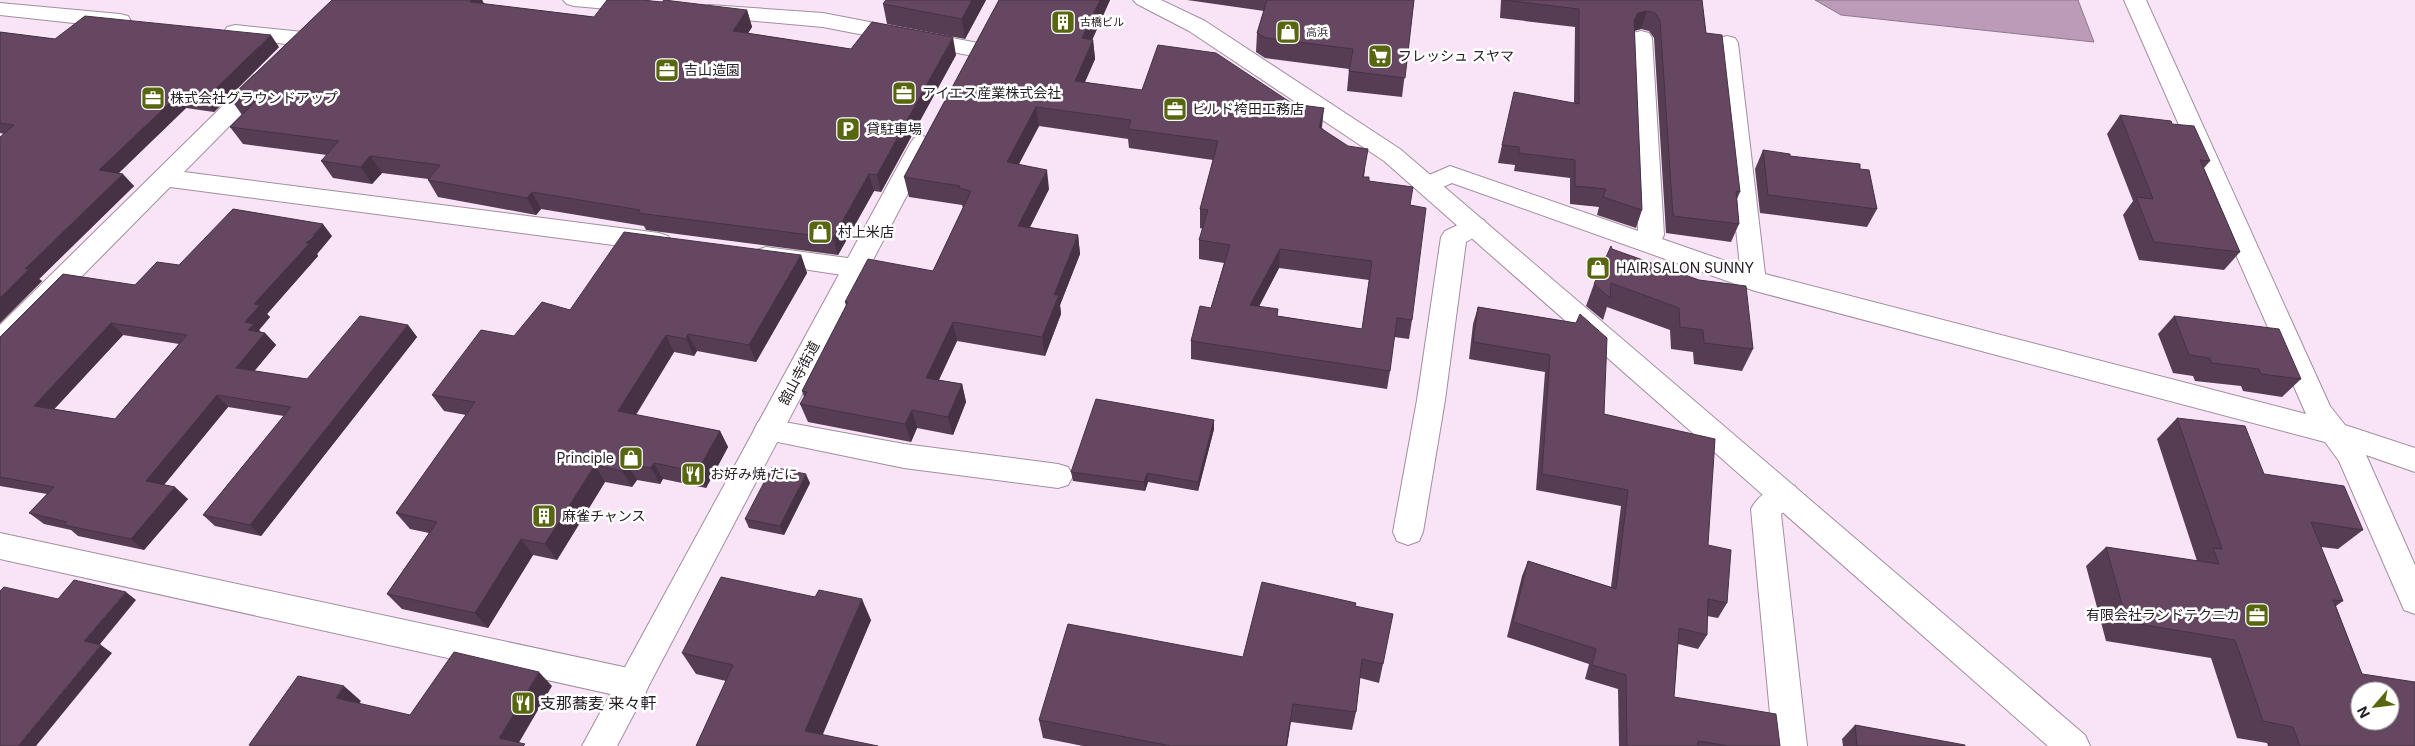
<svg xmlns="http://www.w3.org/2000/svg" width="2415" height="746" font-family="Inter,'Noto Sans JP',sans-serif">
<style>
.water{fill:#bc9bb9;stroke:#8f768d}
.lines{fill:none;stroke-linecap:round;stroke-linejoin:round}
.minor-casing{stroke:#a18e9f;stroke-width:2}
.tertiary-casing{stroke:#a18e9f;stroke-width:2}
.primary-casing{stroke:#a18e9f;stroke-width:2}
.minor{fill:#fff;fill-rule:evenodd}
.tertiary{fill:#fff;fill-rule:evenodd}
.primary{fill:#fff;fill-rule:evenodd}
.wall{fill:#573d54;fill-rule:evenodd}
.shaded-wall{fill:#473245}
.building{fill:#654762;stroke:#473245;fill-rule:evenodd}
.labels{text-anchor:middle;stroke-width:5;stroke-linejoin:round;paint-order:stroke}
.far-poi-label{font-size:11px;fill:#272026;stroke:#fff;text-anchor:start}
.poi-label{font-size:14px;fill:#272026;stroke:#fff;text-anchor:start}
.street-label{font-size:14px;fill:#272026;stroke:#fff}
.near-poi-label{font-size:16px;fill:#272026;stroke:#fff;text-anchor:start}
</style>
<rect width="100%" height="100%" fill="#f9e4f7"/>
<polygon class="water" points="1815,0 2078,0 2094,42 1841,15"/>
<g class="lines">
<g class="minor-casing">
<g id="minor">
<polygon points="563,0 644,0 650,1 653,6 650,11 642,12 574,6 567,4"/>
<polygon points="2124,0 2146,0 2330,406 2345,425 2415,448 2415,472 2366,455 2415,565 2415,614 2404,610 2339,461 2325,442 1755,291 1452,183 1429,193 1420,191 1417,185 1420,179 1450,166 1638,231 1630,38 1633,33 1641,31 1649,33 1652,38 1664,235 1662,239 1740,266 1716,43 1719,38 1727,36 1735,38 1738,43 1765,274 2306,414"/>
<polygon points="0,3 120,14 128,16 131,21 128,26 120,28 0,15"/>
<polygon points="710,5 823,13 973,42 981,44 984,49 981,54 973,56 823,27 702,16 699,11 702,6"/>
<polygon points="235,25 303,32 311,34 314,39 311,44 303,46 227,37 224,32 227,27"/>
<polygon points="262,73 270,75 273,80 270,85 184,172 659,233 668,236 672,242 668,248 659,251 170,187 10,349 0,352 0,325 254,75"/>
<polygon points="1475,217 1484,220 1487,226 1484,232 1466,242 1445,400 1423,532 1419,541 1408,545 1397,541 1393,532 1417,400 1441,237 1445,231"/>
<polygon points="766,247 855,259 864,261 868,268 864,275 855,277 757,262 753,256 757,250"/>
<polygon points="768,419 904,444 1058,464 1068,467 1073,476 1068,485 1058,488 904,468 758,438 754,430 758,422"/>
<path d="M1785,483L1795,486L1800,495L1795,504L1781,514L1807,746H1773L1751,509C1758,495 1771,488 1785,483Z"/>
<polygon points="0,533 633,669 645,673 649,684 645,695 633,699 0,559"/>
</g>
</g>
<g class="tertiary-casing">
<polygon id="tertiary" points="1133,0 1161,0 1205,21 1400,149 2085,735 2090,746 2048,746 1384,161 1189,31 1137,4"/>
</g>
<g class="primary-casing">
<polygon id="primary" points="922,136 930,138 934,144 617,746 582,746 910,144 914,138"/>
</g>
<use href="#minor" class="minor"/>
<use href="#tertiary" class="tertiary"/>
<use href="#primary" class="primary"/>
</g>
<g class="wall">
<polygon points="332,0 482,0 484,4 594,17 747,10 752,27 748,33 851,49 956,55 881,192 874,191 838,255 646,230 644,226 541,209 536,215 438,197 428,180 428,179 382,173 372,184 333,178 321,161 327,155 243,144 230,127 242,115 230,98"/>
<polygon points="886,0 986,0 965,39 887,24 883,4"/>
<path d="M999,0H1110L1092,40H1093L1095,59L1085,82L1322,128L1365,168L1364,177L1369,181L1410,205L1412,320L1409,339L1394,337L1390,371L1387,389L1191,359V341L1211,308L1224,263L1199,259V240L1203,229L1200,228V209L1213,160L1129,148L1128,139L1039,126L1019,164L1049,189L1030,227L1078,235L1080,254L1060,305L1061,314L1045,356L957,341L939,380L962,384L966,402L953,435L917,428L911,442L808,422L800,404L804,397L802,391L846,306L845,302L933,271L963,208L962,205L909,197L904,177ZM1279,268L1369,280L1362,329L1278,316L1259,306Z"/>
<polygon points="1187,0 1414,0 1402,97 1347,91 1349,69 1265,58 1256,52 1257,33 1264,11"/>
<polygon points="1501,0 1702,0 1706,33 1740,192 1737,199 1739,224 1731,242 1666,233 1654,38 1649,31 1641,29 1634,31 1642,210 1636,228 1597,215 1599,207 1570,204 1570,178 1514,171 1515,165 1498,163 1502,145 1574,103 1575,27 1500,18"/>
<polygon points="0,32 55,39 279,47 214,112 186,108 119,173 134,186 39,279 42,281 0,323 4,134 0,133"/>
<polygon points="2120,115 2172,124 2210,161 2204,168 2240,252 2224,270 2139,260 2123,215 2133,201 2107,134"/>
<polygon points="1763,150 1790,156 1860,169 1877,209 1867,227 1760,213 1755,169"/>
<path d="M332,236L317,254L318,256L267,314L270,317L259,330L261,333H265L276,345L254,371L307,379L408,325L417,337L261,536L215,526L203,515L284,416L228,407L164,485L188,499L144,550L78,536L71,530L44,524L29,513L47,494L0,486V337L135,285L179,265ZM123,335L179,344L115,419L54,409Z"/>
<polygon points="1612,249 1753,349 1742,371 1694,364 1693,352 1671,349 1670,330 1607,307 1603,320 1586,306 1594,284"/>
<polygon points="801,255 807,273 756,362 697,351 694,356 674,352 636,415 720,431 728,447 706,488 663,479 660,484 637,480 632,487 605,482 557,560 533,555 488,628 402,609 387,594 429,533 410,529 396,513 466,415 444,411 432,395 514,336 570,310"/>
<polygon points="1478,307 1576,323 1604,414 1708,545 1727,603 1718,618 1707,616 1707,635 1698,649 1678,644 1674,697 1780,746 1619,746 1618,689 1585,679 1589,664 1507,637 1522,576 1528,561 1611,587 1621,506 1536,490 1545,372 1469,359 1473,324"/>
<polygon points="2174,316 2301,379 2282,397 2243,391 2241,386 2195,381 2193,376 2173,373 2158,334"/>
<polygon points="2177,418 2264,474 2363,530 2338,549 2321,547 2343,601 2336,606 2362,674 2415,746 2268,746 2267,743 2237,738 2211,658 2106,641 2086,566 2106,547 2197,561 2157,439"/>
<polygon points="1214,420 1214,429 1198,491 1148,482 1145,491 1073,481 1071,472"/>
<polygon points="810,483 784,535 749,528 745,519"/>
<polygon points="1356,606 1383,664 1379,683 1360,678 1356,712 1352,730 1291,722 1287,746 1083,746 1043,738 1039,720 1243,657"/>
<polygon points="871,620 822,735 696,746 726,681 696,674 682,653"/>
<polygon points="1855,725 1965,746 1843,746 1842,739"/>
</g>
<g class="shaded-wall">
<polygon points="470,0 482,0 486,7 470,2"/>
<polygon points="972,0 986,0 965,39 962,19"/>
<polygon points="1100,0 1110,0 1084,58 1082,38"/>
<polygon points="747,10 752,27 739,48 733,31"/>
<polygon points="1647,11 1641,29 1633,31 1634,20 1638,13"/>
<polygon points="271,35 279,47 214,112 205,99"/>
<polygon points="953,37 956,55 881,192 877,175"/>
<polygon points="1093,40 1095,59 1077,100 1075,81"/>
<polygon points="177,96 186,108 109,182 99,170"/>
<polygon points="1036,107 1039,126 1010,181 1007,162"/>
<polygon points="1324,108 1322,127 1317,146 1319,127"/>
<polygon points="370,156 382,173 372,184 361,167"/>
<polygon points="1047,170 1049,189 1021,245 1018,226"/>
<polygon points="123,174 134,186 39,279 42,281 0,323 0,298 25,269"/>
<polygon points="869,174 874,191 838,255 833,238"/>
<polygon points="532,192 541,209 536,215 527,198"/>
<polygon points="323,224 332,236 317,254 318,256 267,314 270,317 259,330 264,335 265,333 276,345 247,380 236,368 248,330 245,322 254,304"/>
<polygon points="1078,235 1080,254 1060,305 1061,314 1045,356 1042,337 1054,295"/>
<polygon points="1280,249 1279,268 1250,324 1250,305"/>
<polygon points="801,255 807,273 756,362 749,345"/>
<polygon points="953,322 957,341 931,396 926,378"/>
<polygon points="111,323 123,335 47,417 34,406"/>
<polygon points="408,325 417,337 261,536 250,525"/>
<polygon points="688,334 697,351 694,356 686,339"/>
<polygon points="666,335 674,352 627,428 618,411"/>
<polygon points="962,384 966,402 953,435 948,417"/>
<polygon points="217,395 228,407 158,492 146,481"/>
<polygon points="912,410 917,428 911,442 905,424"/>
<polygon points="1214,420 1214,429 1198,491 1198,482"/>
<polygon points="720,431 728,447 706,488 697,472"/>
<polygon points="654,463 663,479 660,484 651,468"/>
<polygon points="627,464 637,480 632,487 622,471"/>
<polygon points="595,465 605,482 557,560 545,544"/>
<polygon points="1147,473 1148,482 1145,491 1144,482"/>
<polygon points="806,474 810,483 784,535 780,526"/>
<polygon points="175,487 188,499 144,550 131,539"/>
<polygon points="521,539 533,555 488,628 475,613"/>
<polygon points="126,592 136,600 96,649 84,641"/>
<polygon points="862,599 871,620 818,746 805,731"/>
<polygon points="101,645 112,653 36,746 18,746"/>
<polygon points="539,672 552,686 517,746 499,738"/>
<polygon points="344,686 361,701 353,713 336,698"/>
<polygon points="1293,704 1287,746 1286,746"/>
</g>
<g class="building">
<polygon points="332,0 472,0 470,2 594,17 607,0 641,0 662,2 664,0 747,10 733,31 851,49 872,22 953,37 877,175 869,174 833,238 638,213 640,210 532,192 527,198 428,180 440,165 370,156 361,167 321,161 339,141 230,127 256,101 230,98"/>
<polygon points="886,0 972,0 962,19 883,4"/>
<path d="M999,0H1100L1082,38L1093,40L1075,81L1142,90L1158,45L1216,53L1293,104L1324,108L1319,127L1348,146L1368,149L1363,177H1369V181L1413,187L1410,205L1426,208L1412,320L1397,318L1390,371L1191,341L1200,306L1211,308L1230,245L1199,240L1208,210L1200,209L1218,141L1128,129L1131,120L1036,107L1007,162L1047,170L1018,226L1078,235L1054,295H1059L1042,337L953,322L926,378L962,384L948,417L912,410L905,424L800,404L807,392L802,391L848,302H845L868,259L933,271L971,191L959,188L960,186L904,177ZM1280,249L1372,261L1362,329L1277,316L1278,309L1250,305Z"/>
<polygon points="1267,0 1414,0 1405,78 1349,71 1353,49 1266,38 1257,33"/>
<polygon points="1503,0 1702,0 1706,33 1722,35 1740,192 1736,191 1739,224 1673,216 1660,20 1655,13 1647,11 1638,13 1634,20 1642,210 1603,197 1606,189 1575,186 1575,160 1519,153 1519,147 1502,145 1514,92 1579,104 1579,9"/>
<polygon points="85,16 271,35 205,99 177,96 99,170 123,174 25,269 29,269 0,298 0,137 14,125 0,123 0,32 55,39"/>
<polygon points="2120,115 2171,121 2172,124 2194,126 2210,161 2200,160 2240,252 2154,242 2136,197 2153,199"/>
<polygon points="1763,150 1790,154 1790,156 1860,164 1860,169 1869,170 1877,209 1768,195"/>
<path d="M233,209L323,224L306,243L309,244L254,304L260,305L245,322L254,324L248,330L265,333L236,368L307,379L360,316L408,325L250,525L203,515L291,407L217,395L146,481L175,487L131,539L64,525L67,522L29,513L54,487L0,477V337L63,274L135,285L157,262L179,265ZM111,323L187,335L115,419L34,406Z"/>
<polygon points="624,232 801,255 749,345 688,334 686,339 666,335 618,411 720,431 697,472 654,463 651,468 627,464 622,471 595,465 545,544 521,539 475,613 387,594 437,522 396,513 475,402 432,395 481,330 514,336 542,302 570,310"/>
<polygon points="1611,246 1612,249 1699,280 1746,286 1753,349 1704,343 1703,330 1680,327 1679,308 1611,283 1610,298 1594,284"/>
<polygon points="1478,307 1576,323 1580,314 1607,338 1604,414 1715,439 1708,545 1731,550 1727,603 1708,599 1707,635 1679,628 1674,697 1776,714 1780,746 1729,746 1698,741 1698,746 1627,746 1626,675 1592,665 1596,649 1513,622 1528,561 1616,589 1628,490 1542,474 1550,355 1473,342"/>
<polygon points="2174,316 2279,329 2301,379 2261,374 2259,369 2212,363 2209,358 2189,355"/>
<polygon points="1096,399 1214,420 1198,482 1147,473 1144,482 1071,472"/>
<path d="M2177,418L2245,426L2264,474L2344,486L2363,530L2311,522L2343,601L2333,600L2362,674L2415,682V746H2300L2293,727L2263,721L2235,640L2127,622L2106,547L2219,564L2213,548L2222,549ZM2360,691H2390V721H2360Z"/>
<polygon points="772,467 806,474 780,526 745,519"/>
<polygon points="721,577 815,597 819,590 862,599 805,731 878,746 696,746 733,665 682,653"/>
<polygon points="74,580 126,592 84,641 101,645 18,746 0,746 0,591 4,587 58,599"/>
<polygon points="1262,582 1356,603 1355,606 1393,614 1383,664 1362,659 1356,712 1293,704 1286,746 1171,746 1039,720 1068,624 1243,657"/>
<polygon points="454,652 539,672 499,738 525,744 523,746 252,746 249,745 298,676 344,686 336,698 410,715"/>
<polygon points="1855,725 1965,745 1965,746 1857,746"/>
</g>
<defs>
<g id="building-square" transform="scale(1.25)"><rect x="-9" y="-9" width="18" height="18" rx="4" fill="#58670f" stroke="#fff"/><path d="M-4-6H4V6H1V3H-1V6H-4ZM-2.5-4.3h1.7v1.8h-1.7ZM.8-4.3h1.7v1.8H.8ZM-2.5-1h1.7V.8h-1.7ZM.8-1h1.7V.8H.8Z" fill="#fff"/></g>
<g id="shop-square" transform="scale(1.25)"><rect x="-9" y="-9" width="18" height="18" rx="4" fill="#58670f" stroke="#fff"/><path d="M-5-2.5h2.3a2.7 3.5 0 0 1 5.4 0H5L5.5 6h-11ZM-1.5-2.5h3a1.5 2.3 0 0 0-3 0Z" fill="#fff"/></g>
<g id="supermarket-square" transform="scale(1.25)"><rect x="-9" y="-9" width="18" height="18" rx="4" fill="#58670f" stroke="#fff"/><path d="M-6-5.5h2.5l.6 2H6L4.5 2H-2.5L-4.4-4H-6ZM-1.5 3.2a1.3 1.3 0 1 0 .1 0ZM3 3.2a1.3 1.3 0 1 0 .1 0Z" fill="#fff"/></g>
<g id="office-square" transform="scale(1.25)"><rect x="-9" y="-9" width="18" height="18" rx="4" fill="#58670f" stroke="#fff"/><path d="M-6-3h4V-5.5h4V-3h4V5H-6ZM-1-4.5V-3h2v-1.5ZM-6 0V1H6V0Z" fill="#fff"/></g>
<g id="parking-square" transform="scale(1.25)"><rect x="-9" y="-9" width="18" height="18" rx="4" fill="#58670f" stroke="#fff"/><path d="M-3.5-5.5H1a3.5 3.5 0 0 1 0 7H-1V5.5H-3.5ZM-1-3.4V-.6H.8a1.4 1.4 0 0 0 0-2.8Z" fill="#fff"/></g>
<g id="restaurant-square" transform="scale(1.25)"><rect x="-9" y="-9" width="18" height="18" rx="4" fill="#58670f" stroke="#fff"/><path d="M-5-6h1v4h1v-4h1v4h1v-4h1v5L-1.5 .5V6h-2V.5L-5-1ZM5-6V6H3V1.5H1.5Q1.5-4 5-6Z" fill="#fff"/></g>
</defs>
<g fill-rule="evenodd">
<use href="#building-square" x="1063" y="22"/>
<use href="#shop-square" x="1288" y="32"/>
<use href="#supermarket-square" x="1380" y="56"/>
<use href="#office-square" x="667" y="70"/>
<use href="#office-square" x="904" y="93"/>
<use href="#office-square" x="153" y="98"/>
<use href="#office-square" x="1175" y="109"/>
<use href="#parking-square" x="848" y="129"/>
<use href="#shop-square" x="820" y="232"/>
<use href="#shop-square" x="1598" y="268"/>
<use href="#shop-square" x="631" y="458"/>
<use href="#restaurant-square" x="693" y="474"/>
<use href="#building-square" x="544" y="516"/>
<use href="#office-square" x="2257" y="615"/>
<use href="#restaurant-square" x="523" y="703"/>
</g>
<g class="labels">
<g class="far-poi-label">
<text x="1080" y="26">古橋ビル</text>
<text x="1306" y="36">高浜</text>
</g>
<g class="poi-label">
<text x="1398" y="61">フレッシュ スヤマ</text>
<text x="684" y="75">吉山造園</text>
<text x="922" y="98">アイエス産業株式会社</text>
<text x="170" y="103">株式会社グラウンドアップ</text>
<text x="1192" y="114">ビルド袴田工務店</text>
<text x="866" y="134">貸駐車場</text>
<text x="838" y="237">村上米店</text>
<text x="1616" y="273">HAIR SALON SUNNY</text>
<text x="614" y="463" text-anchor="end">Principle</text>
<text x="710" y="479">お好み焼 たに</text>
<text x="562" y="521">麻雀チャンス</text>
<text x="2240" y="620" text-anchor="end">有限会社ランドテクニカ</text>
</g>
<g class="street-label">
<text transform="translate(799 373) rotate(-62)" y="5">舘山寺街道</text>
</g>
<g class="near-poi-label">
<text x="540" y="709">支那蕎麦 来々軒</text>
</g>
</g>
<g transform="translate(2375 706) rotate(242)"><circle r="24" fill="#ffffff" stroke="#a9a6a8"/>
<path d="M0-4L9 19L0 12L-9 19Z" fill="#58670f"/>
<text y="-8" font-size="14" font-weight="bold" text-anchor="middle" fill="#272026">N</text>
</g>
</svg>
